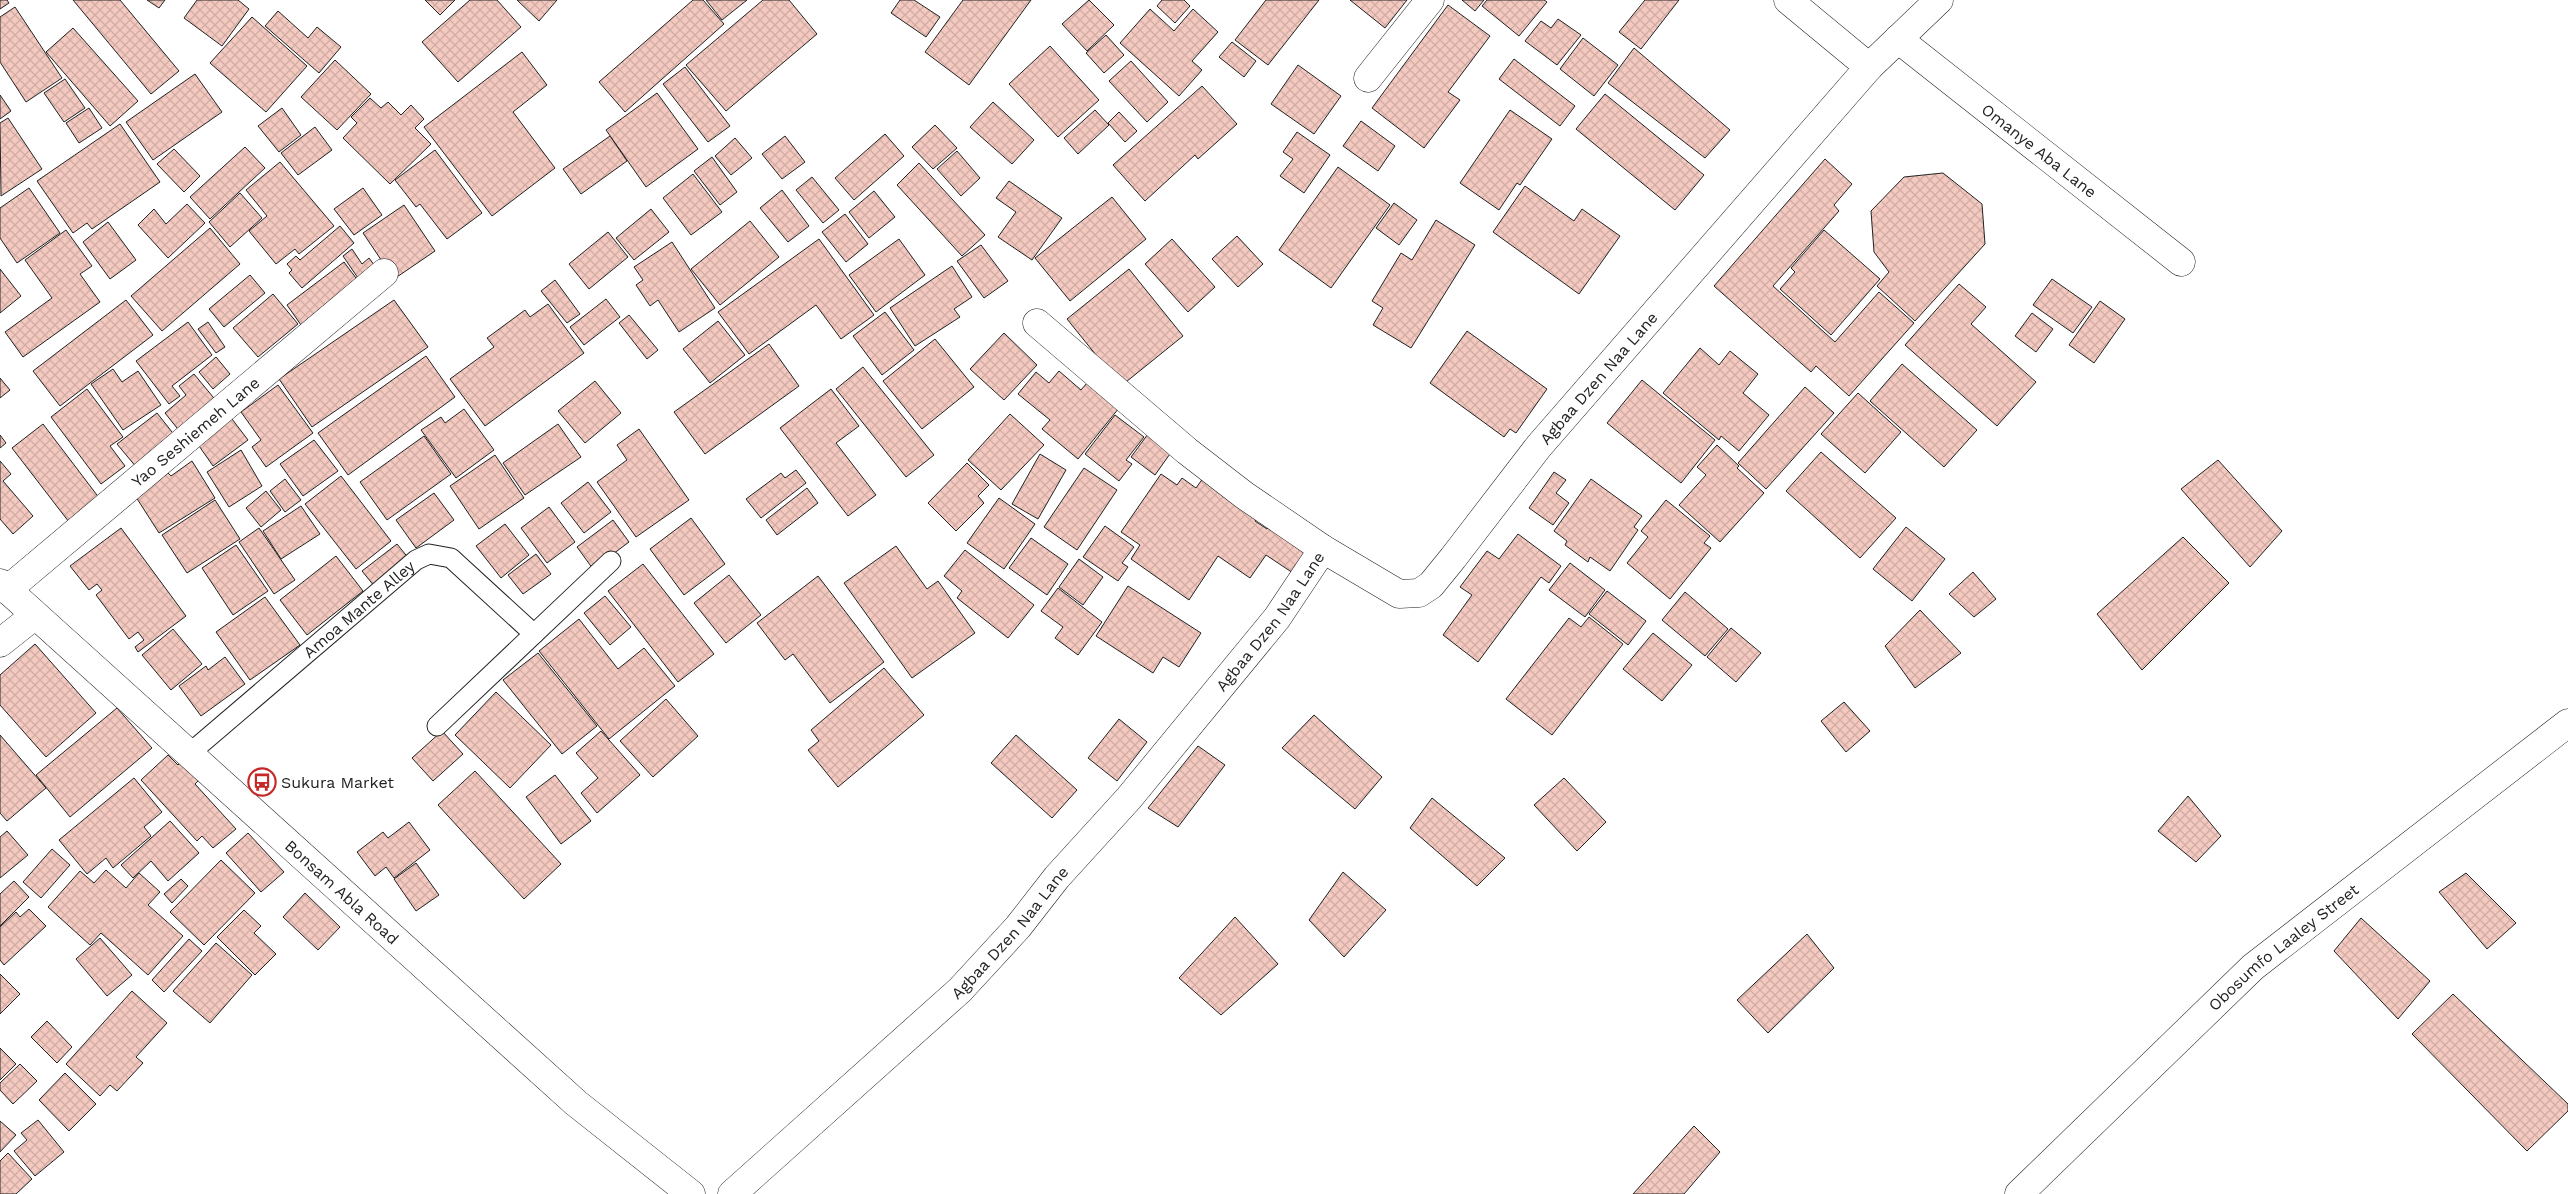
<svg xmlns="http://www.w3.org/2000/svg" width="2568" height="1194" font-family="'Work Sans',sans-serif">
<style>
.building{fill:url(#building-cross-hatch);stroke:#222}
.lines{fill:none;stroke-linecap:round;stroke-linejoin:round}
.service-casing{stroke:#222;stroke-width:21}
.minor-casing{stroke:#222;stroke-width:29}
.service{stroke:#fff;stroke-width:19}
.minor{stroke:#fff;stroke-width:28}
.labels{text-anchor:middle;stroke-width:4;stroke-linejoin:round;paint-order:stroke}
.street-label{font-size:16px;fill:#222;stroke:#fff}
.poi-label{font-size:16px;fill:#222;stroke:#fff;text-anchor:start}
</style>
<defs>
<pattern id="building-cross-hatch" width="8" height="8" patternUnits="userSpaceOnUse" patternTransform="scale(1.25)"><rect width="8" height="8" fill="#f3c9c0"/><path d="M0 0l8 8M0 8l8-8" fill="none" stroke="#d0aca5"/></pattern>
</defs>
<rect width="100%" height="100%" fill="#fff"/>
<g class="building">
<polygon points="0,0 7,0 9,3 0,9"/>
<polygon points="73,0 120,0 179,71 151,94"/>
<polygon points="147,0 165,0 159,8"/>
<polygon points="197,0 238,0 249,9 222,46 184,18"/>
<polygon points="425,0 455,0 440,15"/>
<polygon points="470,0 497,0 521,27 458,82 422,42"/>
<polygon points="517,0 557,0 539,21"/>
<polygon points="693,0 703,0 724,24 625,112 599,82"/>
<polygon points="706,0 747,0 722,20"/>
<polygon points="763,0 789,0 817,34 726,111 686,65"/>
<polygon points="900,0 914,0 940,17 926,37 891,13"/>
<polygon points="963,0 1031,0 969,85 925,52"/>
<polygon points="1089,0 1114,25 1087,51 1062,24"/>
<polygon points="1162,0 1184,0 1190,6 1175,23 1157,6"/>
<polygon points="1266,0 1319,0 1268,65 1235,40"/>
<polygon points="1350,0 1407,0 1385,28"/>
<polygon points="1462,0 1484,0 1475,11"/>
<polygon points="1487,0 1544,0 1547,2 1519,36 1482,6"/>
<polygon points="1645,0 1679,0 1641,49 1619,32"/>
<polygon points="1448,5 1490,36 1448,92 1460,100 1424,148 1372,108"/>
<polygon points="15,7 62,78 26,102 0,62 0,17"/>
<polygon points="1150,9 1174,31 1193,9 1218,32 1192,61 1202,70 1179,96 1120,43"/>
<polygon points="278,11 308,38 317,27 341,47 319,73 265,26"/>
<polygon points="252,17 307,66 266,112 210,63"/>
<polygon points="1558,19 1581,35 1557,65 1525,41 1541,21 1551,28"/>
<polygon points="73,28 138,101 110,126 46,52"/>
<polygon points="1106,35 1124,55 1104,73 1086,53"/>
<polygon points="1583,38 1618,65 1594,96 1560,69"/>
<polygon points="1232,42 1256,61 1244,77 1219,57"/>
<polygon points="1050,46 1099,100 1058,137 1009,84"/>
<polygon points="1634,48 1730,130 1705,158 1608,83"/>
<polygon points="522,52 547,85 513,112 555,168 492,216 424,127"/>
<polygon points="1514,59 1575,106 1560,126 1499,79"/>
<polygon points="335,60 371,94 337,130 301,97"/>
<polygon points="1131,61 1168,102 1147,122 1109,81"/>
<polygon points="1298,65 1341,96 1314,134 1271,104"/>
<polygon points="685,67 730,126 708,142 663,84"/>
<polygon points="195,74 222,112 153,160 126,122"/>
<polygon points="65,79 85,108 64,122 44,93"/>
<polygon points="1202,86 1237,124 1198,159 1195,155 1145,201 1113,165"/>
<polygon points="657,93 698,149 646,187 606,130"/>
<polygon points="1605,94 1704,175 1675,210 1576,129"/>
<polygon points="0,95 11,111 0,119"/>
<polygon points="370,98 381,108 388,102 401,115 411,105 424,119 415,128 431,144 390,184 343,138 357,123 351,117"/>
<polygon points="993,102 1034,140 1012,164 970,127"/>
<polygon points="89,108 102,128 79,143 66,123"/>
<polygon points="282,108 301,135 279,152 258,126"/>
<polygon points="1095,110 1109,125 1078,154 1064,138"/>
<polygon points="1510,110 1552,139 1520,185 1517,183 1499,210 1460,183"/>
<polygon points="1119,112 1137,131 1125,142 1108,123"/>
<polygon points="8,118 42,169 1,196 0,123"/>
<polygon points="1361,121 1395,146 1378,171 1343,146"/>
<polygon points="120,124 160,182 92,229 87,223 73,233 37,181"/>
<polygon points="935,125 957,148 933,169 912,147"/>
<polygon points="315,127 332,150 298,175 281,153"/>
<polygon points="1297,132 1330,155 1304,193 1280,176 1293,159 1283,152"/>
<polygon points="885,134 904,156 854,200 835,178"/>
<polygon points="610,136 627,161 581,194 563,169"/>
<polygon points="785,136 805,162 782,179 762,154"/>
<polygon points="735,138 752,158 731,175 715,156"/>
<polygon points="245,147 265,168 210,219 190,197"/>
<polygon points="174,149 200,176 184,192 157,164"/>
<polygon points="435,150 482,213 447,239 420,204 416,207 395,180"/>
<polygon points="957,151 980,178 961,196 937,169"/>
<polygon points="712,157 737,192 720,205 694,171"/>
<polygon points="1825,159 1852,184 1834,205 1839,211 1773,286 1835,342 1879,292 1914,323 1849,396 1816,366 1811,372 1714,286"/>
<polygon points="280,162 334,226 299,254 295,249 276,264 249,231 267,216 246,190"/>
<polygon points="919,163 985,235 962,256 897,185"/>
<polygon points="1338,167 1390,205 1331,288 1279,250"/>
<polygon points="1943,173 1982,204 1985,244 1915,321 1877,286 1889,272 1874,252 1871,211 1904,177"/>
<polygon points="693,174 722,212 691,235 663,198"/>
<polygon points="812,177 839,210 823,223 796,190"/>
<polygon points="1009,181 1062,218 1032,260 998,237 1016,212 996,198"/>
<polygon points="1525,186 1574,221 1582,209 1620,236 1579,294 1493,232"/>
<polygon points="29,188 60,233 17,263 0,238 0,208"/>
<polygon points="363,188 382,215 354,235 334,209"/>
<polygon points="782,190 809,226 788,242 760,208"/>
<polygon points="874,191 895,217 869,238 849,212"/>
<polygon points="240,193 262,218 230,247 209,222"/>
<polygon points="1112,197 1146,239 1070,301 1035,258"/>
<polygon points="1394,203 1417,220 1399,245 1376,228"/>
<polygon points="187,204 205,223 168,258 138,225 154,209 166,224"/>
<polygon points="404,205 435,251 394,279 363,233"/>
<polygon points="651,209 669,232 634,260 616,238"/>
<polygon points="845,214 868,244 846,262 822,232"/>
<polygon points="1436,220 1475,245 1411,348 1373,325 1383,308 1372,301 1401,253 1412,260"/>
<polygon points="750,221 779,257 720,305 691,269"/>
<polygon points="108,222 136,260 110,279 83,242"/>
<polygon points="340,226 354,243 302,288 289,273 292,270 287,264 296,256 300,260"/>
<polygon points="210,228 240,264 162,331 131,296"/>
<polygon points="66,230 92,266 80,274 100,302 23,357 5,332 52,298 25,260"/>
<polygon points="1824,230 1880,279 1831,335 1780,289 1795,272 1791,268"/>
<polygon points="608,232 628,257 589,289 569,264"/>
<polygon points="1237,236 1263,264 1238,287 1212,259"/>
<polygon points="819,239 874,315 841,339 816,305 749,354 718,312"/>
<polygon points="899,239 925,275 876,312 849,275"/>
<polygon points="1172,239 1215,287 1188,312 1145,264"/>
<polygon points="672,242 715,308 679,332 658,300 650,306 636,285 643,280 634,267"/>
<polygon points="981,245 1008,281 984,298 957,261"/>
<polygon points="352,249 362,264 369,258 375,266 358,278 343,256"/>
<polygon points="344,262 359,282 301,325 287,305"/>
<polygon points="952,266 972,297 954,309 960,317 915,346 890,308"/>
<polygon points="0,269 21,296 0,313"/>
<polygon points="1129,269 1183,336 1121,386 1067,319"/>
<polygon points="250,275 265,293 224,327 209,309"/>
<polygon points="2052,279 2092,307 2073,333 2033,305"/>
<polygon points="555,280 580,314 567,323 541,291"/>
<polygon points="1959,284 1986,307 1971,324 2036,382 1997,426 1905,345"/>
<polygon points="273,294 298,324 258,357 233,328"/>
<polygon points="606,299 620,317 584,345 570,327"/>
<polygon points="126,300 153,335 60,406 33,371"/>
<polygon points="394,300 428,347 312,427 279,379"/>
<polygon points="2100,301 2125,319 2094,363 2069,345"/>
<polygon points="548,304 584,353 485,426 450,379 494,347 487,338 525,310 530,317"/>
<polygon points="885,312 914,350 882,375 853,336"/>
<polygon points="2032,313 2053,329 2036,352 2015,336"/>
<polygon points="629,315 658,350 647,359 619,323"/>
<polygon points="718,321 745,355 710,383 683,349"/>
<polygon points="188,322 212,355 172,386 180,396 169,404 136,361"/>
<polygon points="208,322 225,347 216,353 198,329"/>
<polygon points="1467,331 1547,389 1516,433 1510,429 1504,437 1430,383"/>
<polygon points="1004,333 1037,365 1004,400 970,369"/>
<polygon points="935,339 974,387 922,429 883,381"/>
<polygon points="769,344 799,386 705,454 674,412"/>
<polygon points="1700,348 1719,365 1730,351 1758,374 1743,393 1769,415 1739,451 1721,436 1719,440 1663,393"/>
<polygon points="426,356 455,397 348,475 318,433"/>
<polygon points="216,357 230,374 213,389 199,372"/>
<polygon points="1902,364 1977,430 1944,467 1870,401"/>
<polygon points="863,367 934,455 906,477 836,389"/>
<polygon points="113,369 122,382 138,371 161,405 123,430 91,384"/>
<polygon points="1059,371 1081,390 1092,377 1123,403 1078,459 1042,429 1050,420 1018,394 1036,372 1049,383"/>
<polygon points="194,374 218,403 181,433 165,413 186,395 179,386"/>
<polygon points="0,378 10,390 0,398"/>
<polygon points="1642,380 1715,440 1681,483 1607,423"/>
<polygon points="595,381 621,413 585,443 558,411"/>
<polygon points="278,385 313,433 266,467 252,447 261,440 241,412"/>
<polygon points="1805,387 1834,413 1766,489 1738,463"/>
<polygon points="87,389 123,437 110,446 125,466 101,484 51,417"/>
<polygon points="831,389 859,426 836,443 876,495 848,516 780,428"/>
<polygon points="1858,393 1901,432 1865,473 1821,434"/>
<polygon points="464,409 494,450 456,478 421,430 441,417 445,423"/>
<polygon points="157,413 176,437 137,468 117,444"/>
<polygon points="1010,414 1044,445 1001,490 968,460"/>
<polygon points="1115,415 1144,437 1126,460 1132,464 1119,481 1085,454"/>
<polygon points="232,419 248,440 213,466 197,443"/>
<polygon points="43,424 100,499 69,522 12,448"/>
<polygon points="558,424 581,457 525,495 503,463"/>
<polygon points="639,429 689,500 636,537 597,482 627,460 617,445"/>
<polygon points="1148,434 1172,451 1155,475 1131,457"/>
<polygon points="0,435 6,443 0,448"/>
<polygon points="424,436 451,474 387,520 360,482"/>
<polygon points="314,440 338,471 303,496 280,464"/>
<polygon points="1717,445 1739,466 1737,468 1764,493 1720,542 1679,505 1706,475 1697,467"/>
<polygon points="241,450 262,486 229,507 207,472"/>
<polygon points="1821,452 1896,518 1860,558 1786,491"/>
<polygon points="1040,454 1066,470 1038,519 1012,504"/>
<polygon points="495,455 524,498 479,529 450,486"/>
<polygon points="2218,460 2282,531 2250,567 2181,489"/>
<polygon points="0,461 11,474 3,481 33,516 13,534 0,519"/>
<polygon points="192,461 215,498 159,533 136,497 168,473 171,476"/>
<polygon points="967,463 989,485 978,496 984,503 956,531 928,503"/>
<polygon points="1084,468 1117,490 1077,550 1044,527"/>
<polygon points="796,470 806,483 761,518 746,499 781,473 785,478"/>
<polygon points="1554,472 1566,480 1556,493 1569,503 1553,525 1529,508"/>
<polygon points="1161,474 1177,485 1182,478 1196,488 1206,474 1260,512 1255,521 1267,529 1273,521 1311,548 1293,573 1266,555 1250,578 1218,556 1189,600 1131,559 1140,545 1121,532"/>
<polygon points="341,476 391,541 356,569 305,504"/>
<polygon points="285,479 301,500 285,512 270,491"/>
<polygon points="1591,479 1642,516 1634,527 1638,530 1610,571 1590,557 1588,562 1565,545 1567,541 1554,531"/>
<polygon points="588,482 611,512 584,533 561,503"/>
<polygon points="807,488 818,503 777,535 766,520"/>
<polygon points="266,491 281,510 261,527 246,508"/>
<polygon points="434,493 454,520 416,548 396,520"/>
<polygon points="999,498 1035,524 1004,569 967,543"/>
<polygon points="215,500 240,539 187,573 162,535"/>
<polygon points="1666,500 1710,536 1704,543 1711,548 1670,599 1627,563 1648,537 1641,531"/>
<polygon points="301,506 320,534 281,559 263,531"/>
<polygon points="549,507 575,542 547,563 521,528"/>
<polygon points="691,518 725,564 684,595 650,549"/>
<polygon points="613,520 629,542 593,569 577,547"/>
<polygon points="505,524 529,555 501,578 476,546"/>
<polygon points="1105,526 1134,547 1122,563 1128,567 1118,581 1083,557"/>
<polygon points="1906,527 1945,559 1912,601 1873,569"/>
<polygon points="121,528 186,616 138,652 135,647 144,640 138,632 129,639 96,595 102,590 97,584 89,590 70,566"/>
<polygon points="259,528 295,580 274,594 239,542"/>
<polygon points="1518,534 1561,566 1549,583 1541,577 1478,662 1443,635 1472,595 1460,587 1487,551 1499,559"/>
<polygon points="2183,537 2229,583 2142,670 2097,614"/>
<polygon points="1031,538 1068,564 1047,595 1009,568"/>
<polygon points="397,544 410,560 375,587 362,571"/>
<polygon points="236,545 268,591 233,615 202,568"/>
<polygon points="896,546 927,589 938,581 975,633 912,678 844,583"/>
<polygon points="965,550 1034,605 1008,638 957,598 962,591 944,576"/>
<polygon points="536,554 551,574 523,594 508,575"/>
<polygon points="336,556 363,591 307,635 280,600"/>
<polygon points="1079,559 1103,577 1083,605 1059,587"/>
<polygon points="1570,563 1605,590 1585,617 1549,590"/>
<polygon points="643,564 714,654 678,682 608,591"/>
<polygon points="1973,572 1996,599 1974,617 1949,594"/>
<polygon points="729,575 761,615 726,643 694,603"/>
<polygon points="818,576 884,662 830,703 793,654 785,660 757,623"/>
<polygon points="1128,586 1201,633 1179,667 1163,657 1153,673 1096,636"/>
<polygon points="1058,588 1102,622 1078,655 1055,638 1063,627 1041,611"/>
<polygon points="1607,591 1646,621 1628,645 1589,614"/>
<polygon points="1685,592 1728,629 1705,656 1662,620"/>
<polygon points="605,596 631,627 610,645 584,613"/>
<polygon points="265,597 300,645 250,680 216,632"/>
<polygon points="1920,610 1961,653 1915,688 1885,646"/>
<polygon points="1589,617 1623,644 1552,735 1506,699 1569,618 1581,627"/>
<polygon points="579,619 618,669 644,648 675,686 609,739 539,651"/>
<polygon points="1731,628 1761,653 1736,682 1707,657"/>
<polygon points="173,629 202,664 171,690 142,655"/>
<polygon points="1653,633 1692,665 1662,701 1623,669"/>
<polygon points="35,644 96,713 46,757 0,705 0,675"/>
<polygon points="538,653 597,726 562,754 503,680"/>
<polygon points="225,657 245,684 201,716 179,686 206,666 208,670"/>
<polygon points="884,668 924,715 838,787 808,750 819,741 811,730"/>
<polygon points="496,692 551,745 510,788 455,735"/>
<polygon points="666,699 698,736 653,777 620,741"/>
<polygon points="1844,702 1870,731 1846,752 1821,721"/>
<polygon points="117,708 152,748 70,817 36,775"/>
<polygon points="1314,715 1382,777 1355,809 1282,748"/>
<polygon points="1119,719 1147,742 1117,781 1088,758"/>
<polygon points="442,731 463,754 433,781 412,758"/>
<polygon points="601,731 640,775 597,813 581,793 598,778 576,753"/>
<polygon points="0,735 46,788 7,821 0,813"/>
<polygon points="1016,735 1077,790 1052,818 991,763"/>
<polygon points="1198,746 1225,765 1178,827 1148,808"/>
<polygon points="168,755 178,765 182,761 199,780 195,784 236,829 213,848 202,836 197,841 141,780"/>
<polygon points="475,771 561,864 524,899 438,805"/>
<polygon points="555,775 591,821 561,844 526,797"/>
<polygon points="134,778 162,812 144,827 151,836 113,868 106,858 87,874 59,840"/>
<polygon points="1564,778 1606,822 1577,851 1534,805"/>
<polygon points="2188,796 2221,836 2196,862 2158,831"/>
<polygon points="1432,798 1505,858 1477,886 1410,828"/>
<polygon points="170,821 199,853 168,881 151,861 133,878 121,865"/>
<polygon points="409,822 430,850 394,878 386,867 375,876 357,852 383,832 388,838"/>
<polygon points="7,831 28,855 0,878 0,837"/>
<polygon points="248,833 284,872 261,892 226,853"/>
<polygon points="52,849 70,865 41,898 23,882"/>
<polygon points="221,860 255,893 204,945 170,912"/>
<polygon points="416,863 439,895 416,911 394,879"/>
<polygon points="106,870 126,888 139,873 160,892 148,905 183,936 148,975 101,933 90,945 48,907 80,871 94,883"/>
<polygon points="1343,872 1386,910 1344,957 1309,920"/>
<polygon points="2466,873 2516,923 2487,949 2439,892"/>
<polygon points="181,879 188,886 172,903 164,894"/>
<polygon points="14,881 29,897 0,926 0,894"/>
<polygon points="305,893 340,927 318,950 283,917"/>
<polygon points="29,909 46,926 4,965 0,960 0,927 16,912 20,917"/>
<polygon points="244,910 261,926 254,933 276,954 255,975 217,937"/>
<polygon points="1235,917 1278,964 1221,1015 1179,978"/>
<polygon points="2361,918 2430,981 2398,1019 2334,951"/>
<polygon points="1807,934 1834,968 1768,1033 1737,1000"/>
<polygon points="100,938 132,975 107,996 76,959"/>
<polygon points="189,939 202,951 164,992 152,980"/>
<polygon points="216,943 252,975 210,1023 173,991"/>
<polygon points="0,974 20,994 0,1014"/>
<polygon points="132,991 167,1023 136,1057 143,1063 117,1091 110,1085 100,1096 66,1064"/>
<polygon points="2453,994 2568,1104 2568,1111 2527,1151 2412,1034"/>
<polygon points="47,1021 72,1047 57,1063 31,1037"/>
<polygon points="0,1048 16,1064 0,1080"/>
<polygon points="20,1064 37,1081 13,1104 0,1090 0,1083"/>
<polygon points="65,1073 96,1104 69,1131 39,1100"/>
<polygon points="38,1120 64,1152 35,1176 14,1151 27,1140 21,1133"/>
<polygon points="0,1121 16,1135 0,1152"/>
<polygon points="1694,1126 1720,1152 1684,1194 1633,1194"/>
<polygon points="8,1153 32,1179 16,1194 0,1194 0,1161"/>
</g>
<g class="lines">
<g class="service-casing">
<g id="service">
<polyline points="437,726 611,561"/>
<path id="s1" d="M190,753L416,560L429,554L451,558L534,634"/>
</g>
</g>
<g class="minor-casing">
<g id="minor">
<polyline points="1788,0 1869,67"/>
<path id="s2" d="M1898,39L2181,262"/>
<polyline points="1368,78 1430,0"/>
<path id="s3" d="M1037,323L1187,451L1244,495L1323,549L1399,594L1419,593L1431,585L1453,558L1539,446L1869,67L1939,0"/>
<path id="s4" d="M0,583L576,1103L691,1194"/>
<path id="s5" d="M7,590L384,273"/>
<polyline points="0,643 34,616"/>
<path id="s6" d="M732,1194L960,990L1018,927L1057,877L1129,798L1277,618L1323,549"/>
<path id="s7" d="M2019,1194L2253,967L2568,723"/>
</g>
</g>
<use href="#service" class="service"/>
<use href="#minor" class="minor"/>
</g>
<defs>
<g id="bus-ring" transform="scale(1.4375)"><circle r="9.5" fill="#fff" stroke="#c62828" stroke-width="1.5"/><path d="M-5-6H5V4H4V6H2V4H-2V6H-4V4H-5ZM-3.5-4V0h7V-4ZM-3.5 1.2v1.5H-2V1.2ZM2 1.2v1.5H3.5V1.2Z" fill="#c62828"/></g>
</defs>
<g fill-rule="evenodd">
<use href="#bus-ring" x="262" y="782"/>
</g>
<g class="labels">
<g class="street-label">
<text dy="6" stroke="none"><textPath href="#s2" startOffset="180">Omanye Aba Lane</textPath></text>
<text dy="6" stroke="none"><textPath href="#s3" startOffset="754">Agbaa Dzen Naa Lane</textPath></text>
<text dy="6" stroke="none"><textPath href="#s5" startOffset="246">Yao Seshiemeh Lane</textPath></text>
<text dy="6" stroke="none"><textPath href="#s1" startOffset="222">Amoa Mante Alley</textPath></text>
<text dy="6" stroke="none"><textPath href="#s6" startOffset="788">Agbaa Dzen Naa Lane</textPath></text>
<text dy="6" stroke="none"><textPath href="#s4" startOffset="461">Bonsam Abla Road</textPath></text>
<text dy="6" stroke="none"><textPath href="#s6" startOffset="382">Agbaa Dzen Naa Lane</textPath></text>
<text dy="6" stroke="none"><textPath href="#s7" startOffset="362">Obosumfo Laaley Street</textPath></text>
</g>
<g class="poi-label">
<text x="281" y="788">Sukura Market</text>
</g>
</g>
</svg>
